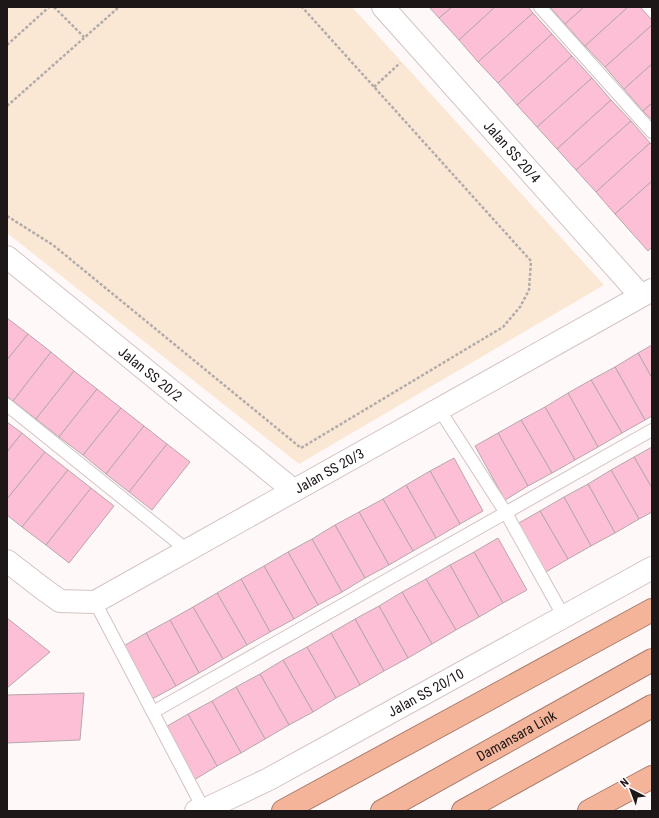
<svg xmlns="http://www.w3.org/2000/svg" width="659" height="818" font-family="'Roboto Condensed',sans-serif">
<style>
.green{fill:#fae8d5}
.building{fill:#fcbfd6;stroke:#b6a7ad}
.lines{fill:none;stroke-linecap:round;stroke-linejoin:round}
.lane-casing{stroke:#d3c3c3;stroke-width:14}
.street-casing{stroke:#d3c3c3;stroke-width:24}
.highway-casing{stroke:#a97d6c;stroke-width:24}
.path{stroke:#b1abab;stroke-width:2.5;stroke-dasharray:3 2;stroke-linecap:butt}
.lane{stroke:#fff;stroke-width:12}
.street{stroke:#fff;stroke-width:22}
.highway{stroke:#f4b49a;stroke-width:22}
.labels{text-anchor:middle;stroke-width:3;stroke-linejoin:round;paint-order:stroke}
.street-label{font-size:14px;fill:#1d1717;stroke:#fff8f8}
</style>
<rect width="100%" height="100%" fill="#fff8f8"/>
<polygon class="green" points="7,7 352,7 604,285 299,464 7,233"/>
<g class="building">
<polygon points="429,7 452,7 439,18"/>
<polygon points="452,7 495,7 459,40 439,18"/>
<polygon points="495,7 528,7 533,13 478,62 459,40"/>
<polygon points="550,7 584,7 565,24"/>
<polygon points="584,7 628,7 585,46 565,24"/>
<polygon points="628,7 640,7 652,20 652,25 605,67 585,46"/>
<polygon points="533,13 552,34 498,83 478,62"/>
<polygon points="652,25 652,64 624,89 605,67"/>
<polygon points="552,34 572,56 517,105 498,83"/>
<polygon points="572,56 592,78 537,127 517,105"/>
<polygon points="652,64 652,103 643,111 624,89"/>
<polygon points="592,78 611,100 557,149 537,127"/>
<polygon points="611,100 631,121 576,170 557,149"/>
<polygon points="652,103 652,120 643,111"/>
<polygon points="631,121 650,143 596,192 576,170"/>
<polygon points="650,143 652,145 652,181 615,214 596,192"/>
<polygon points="652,181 652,247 648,251 615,214"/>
<polygon points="7,318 28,334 7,360"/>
<polygon points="28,334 51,352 13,401 7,396 7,360"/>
<polygon points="652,345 652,378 638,353"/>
<polygon points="51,352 74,371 36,419 13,401"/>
<polygon points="638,353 652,378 652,416 645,420 615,367"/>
<polygon points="615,367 645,420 622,433 591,380"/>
<polygon points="74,371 97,389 59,437 36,419"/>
<polygon points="591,380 622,433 598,447 568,393"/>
<polygon points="97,389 121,408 83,455 59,437"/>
<polygon points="568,393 598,447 575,460 545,407"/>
<polygon points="545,407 575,460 552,473 521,420"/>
<polygon points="121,408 144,426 106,474 83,455"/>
<polygon points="521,420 552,473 528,486 498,433"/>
<polygon points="7,422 22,433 7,452"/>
<polygon points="144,426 167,444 129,492 106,474"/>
<polygon points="22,433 45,452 7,499 7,452"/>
<polygon points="498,433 528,486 505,500 475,446"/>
<polygon points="167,444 190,462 152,510 129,492"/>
<polygon points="652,447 652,488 634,457"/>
<polygon points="45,452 68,470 22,527 7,515 7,499"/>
<polygon points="634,457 652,488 652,512 639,519 611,470"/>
<polygon points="454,458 483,511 460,524 430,471"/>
<polygon points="68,470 91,488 46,545 22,527"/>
<polygon points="611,470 639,519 615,533 588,484"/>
<polygon points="430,471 460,524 436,538 406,485"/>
<polygon points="588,484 615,533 591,546 564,497"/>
<polygon points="406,485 436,538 413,551 383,499"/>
<polygon points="91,488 114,506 69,563 46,545"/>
<polygon points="564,497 591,546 568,559 540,511"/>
<polygon points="383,499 413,551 389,565 359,512"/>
<polygon points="540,511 568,559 544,573 517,524"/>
<polygon points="359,512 389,565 365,578 335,525"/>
<polygon points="335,525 365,578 342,592 312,539"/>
<polygon points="498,538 527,590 503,603 474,552"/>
<polygon points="312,539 342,592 318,605 288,552"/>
<polygon points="288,552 318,605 294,619 264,566"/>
<polygon points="474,552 503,603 479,617 450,565"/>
<polygon points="450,565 479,617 456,630 426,579"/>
<polygon points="264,566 294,619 270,632 241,579"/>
<polygon points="241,579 270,632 247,645 217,593"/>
<polygon points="426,579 456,630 432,644 402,592"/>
<polygon points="402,592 432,644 408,658 379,606"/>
<polygon points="217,593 247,645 223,659 193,607"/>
<polygon points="379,606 408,658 384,671 355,619"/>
<polygon points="193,607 223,659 199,673 170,620"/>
<polygon points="7,618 50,652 7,688"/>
<polygon points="355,619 384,671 360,685 331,633"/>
<polygon points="170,620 199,673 176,686 146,633"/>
<polygon points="146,633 176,686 152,699 122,647"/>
<polygon points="331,633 360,685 336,698 307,647"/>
<polygon points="307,647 336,698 313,712 283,660"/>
<polygon points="283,660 313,712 289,725 260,674"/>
<polygon points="260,674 289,725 265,739 236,687"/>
<polygon points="236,687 265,739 241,753 212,701"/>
<polygon points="84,693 80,740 7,743 7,695"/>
<polygon points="212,701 241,753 217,766 188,714"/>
<polygon points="188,714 217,766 194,780 164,728"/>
</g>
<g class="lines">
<g class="lane-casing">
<g id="lane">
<polyline points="540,7 652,132"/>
<polyline points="7,405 187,550"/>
<polyline points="439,409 506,513 564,617"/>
<polyline points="95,602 204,810"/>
<polyline points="153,712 652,430"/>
</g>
</g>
<g class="street-casing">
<g id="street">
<path id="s1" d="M383,7L641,296"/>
<path id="s2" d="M7,257L293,490"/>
<path id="s3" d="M7,561L42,588L60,601L95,602L652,290"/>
<path id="s4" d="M196,811L204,810L269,779L652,568"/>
</g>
</g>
<g class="highway-casing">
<g id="highway">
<polyline points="283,811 652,610"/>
<path id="s5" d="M382,811L652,660"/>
<polyline points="463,811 652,706"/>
<polyline points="589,811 652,777"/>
</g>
</g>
<g class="path">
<polyline points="54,7 84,37"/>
<polyline points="7,45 49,7"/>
<polyline points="374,87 400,63"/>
<polyline points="7,106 119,7"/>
<polyline points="7,216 53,245 301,448 503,327 520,307 529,290 531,261 302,7"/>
</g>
<use href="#lane" class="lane"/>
<use href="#street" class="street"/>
<use href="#highway" class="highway"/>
</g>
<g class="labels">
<g class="street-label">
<text dy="5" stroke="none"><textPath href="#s1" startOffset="194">Jalan SS 20/4</textPath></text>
<text dy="5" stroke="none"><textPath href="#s2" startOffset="185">Jalan SS 20/2</textPath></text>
<text dy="5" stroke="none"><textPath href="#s3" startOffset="370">Jalan SS 20/3</textPath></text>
<text dy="5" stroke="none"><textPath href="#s4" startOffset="259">Jalan SS 20/10</textPath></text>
<text dy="5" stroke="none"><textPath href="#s5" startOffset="154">Damansara Link</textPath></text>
</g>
</g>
<rect width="659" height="818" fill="none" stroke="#1d1717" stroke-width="16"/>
<g transform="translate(631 790) rotate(318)" stroke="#fff8f8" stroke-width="3" paint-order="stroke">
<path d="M0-3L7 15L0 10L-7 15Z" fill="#1d1717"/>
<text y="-6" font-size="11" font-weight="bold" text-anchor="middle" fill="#1d1717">N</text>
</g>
</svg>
